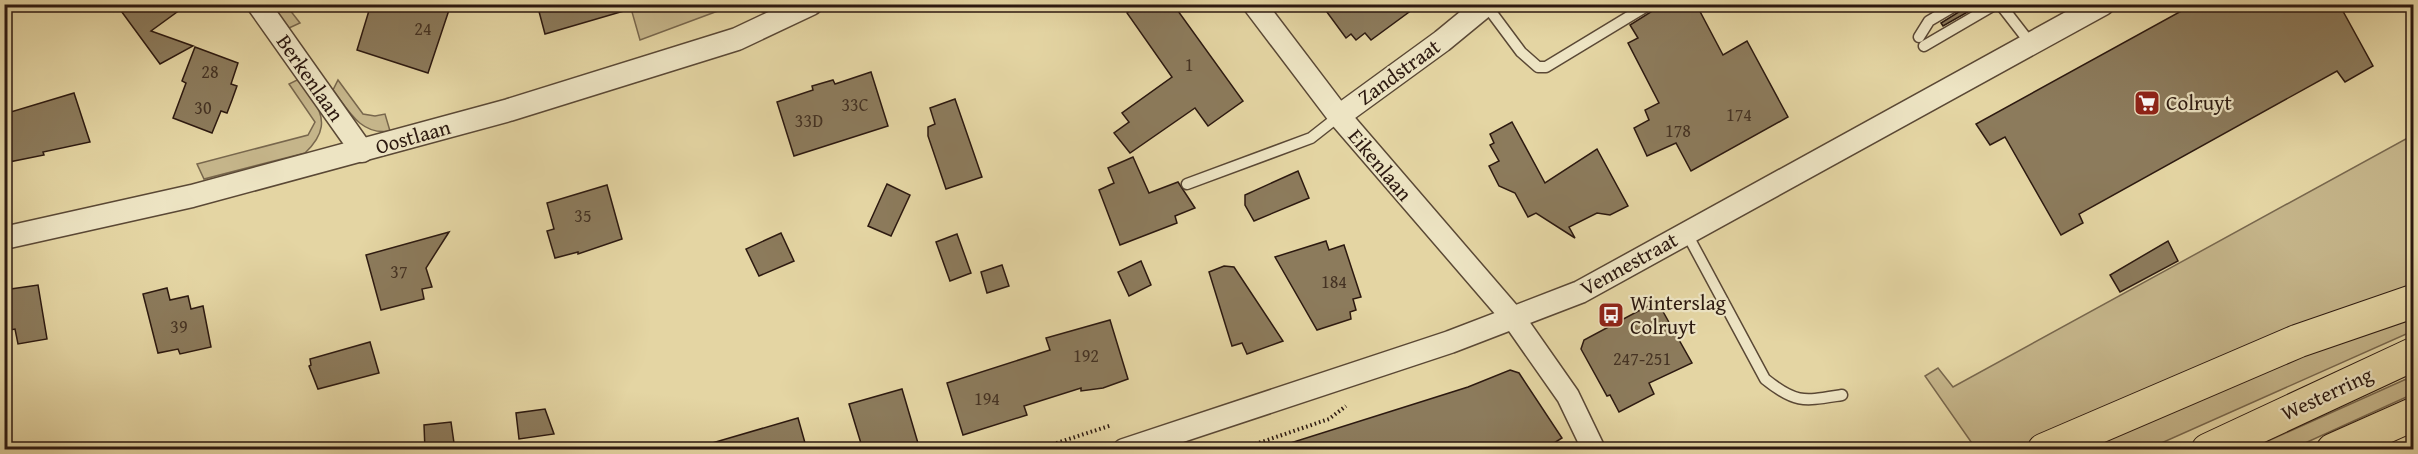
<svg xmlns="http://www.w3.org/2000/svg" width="2418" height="454" font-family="'Gentium Book Plus',serif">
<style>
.green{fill:#c5b58a;stroke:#78674d;stroke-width:1.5}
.building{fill:#8c7b5c;stroke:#2c1910;stroke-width:1.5}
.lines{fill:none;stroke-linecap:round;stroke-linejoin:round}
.lane-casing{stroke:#5a4835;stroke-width:13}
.street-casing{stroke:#5a4835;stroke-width:25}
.highway-casing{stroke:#2c1910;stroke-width:35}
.path{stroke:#2c1910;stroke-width:4;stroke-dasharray:1.5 3;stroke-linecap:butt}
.lane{stroke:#ede4c3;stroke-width:10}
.street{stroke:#ede4c3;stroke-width:22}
.highway{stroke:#e4d5a3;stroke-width:33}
.labels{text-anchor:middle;stroke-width:4.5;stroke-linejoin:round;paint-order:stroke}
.number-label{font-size:18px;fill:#443223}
.street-label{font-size:21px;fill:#2c1910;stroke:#ede4c3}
.poi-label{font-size:21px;fill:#2c1910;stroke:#ede4c3;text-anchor:start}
</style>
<rect width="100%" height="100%" fill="#e4d5a3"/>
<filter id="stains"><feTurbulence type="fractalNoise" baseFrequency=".00333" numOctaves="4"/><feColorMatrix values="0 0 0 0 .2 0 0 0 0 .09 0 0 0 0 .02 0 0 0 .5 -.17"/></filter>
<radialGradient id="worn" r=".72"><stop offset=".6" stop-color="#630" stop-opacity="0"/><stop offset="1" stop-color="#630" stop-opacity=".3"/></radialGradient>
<g class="green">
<polygon points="272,5 286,5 300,23 289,28"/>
<polygon points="630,5 630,4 734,5 640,40"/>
<polygon points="743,5 788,5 768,14"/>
<path d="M297,80C303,83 307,91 312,98C327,119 324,135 305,153L204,179L197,164L308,135L315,122L289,84Z"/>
<path d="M338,80L363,114L375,116L385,114L390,131C361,136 348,110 333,90Z"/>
<polygon points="2413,135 2413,289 2040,437 2017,449 1976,449 1925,376 1938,368 1953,387"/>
<polygon points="2413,313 2413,331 2148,449 2083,450 2177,402"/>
<polygon points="2413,376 2413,394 2292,449 2250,449"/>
</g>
<g class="building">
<polygon points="116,4 188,4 151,31 193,46 160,64"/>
<polygon points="371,4 451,4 428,73 357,50"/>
<polygon points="537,4 623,4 624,11 545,34"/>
<polygon points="1139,4 1173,4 1243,101 1208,126 1195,108 1130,153 1114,133 1129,122 1122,113 1172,77 1127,13"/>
<polygon points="1321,4 1420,4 1371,40 1365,33 1356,40 1351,34 1346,38"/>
<polygon points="1657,4 1696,4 1723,55 1747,41 1788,117 1691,171 1676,143 1647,156 1634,128 1649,120 1645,110 1659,103 1628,43 1638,38 1630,25 1654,10"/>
<polygon points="1965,4 1971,4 1973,9 1943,26 1941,23 1962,10"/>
<polygon points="2194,4 2339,4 2373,66 2345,82 2337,71 2079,214 2083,223 2061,235 2005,137 1990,145 1976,124"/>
<polygon points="195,47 238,63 231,84 237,86 232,100 227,113 221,111 212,133 173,118 186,83 182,81"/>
<polygon points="871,72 888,126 794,156 777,102 813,90 812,86 833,80 835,84"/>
<polygon points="74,93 90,142 43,152 44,155 4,163 4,114"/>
<polygon points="955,99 982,177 946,189 928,136 928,127 935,124 930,108"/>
<polygon points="1512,122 1545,183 1597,149 1628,206 1610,215 1597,213 1569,227 1575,238 1536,213 1528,217 1515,193 1499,186 1489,166 1499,161 1490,145 1494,143 1490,134"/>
<polygon points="1133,157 1149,193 1178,182 1195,208 1175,216 1177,223 1120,245 1099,190 1114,183 1108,168"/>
<polygon points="1298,171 1309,198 1254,221 1245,205 1245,195"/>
<polygon points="887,184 910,195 891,236 868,226"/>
<polygon points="607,185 622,239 578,254 578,252 555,258 547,231 554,229 547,203"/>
<polygon points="449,232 426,268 432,287 422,289 424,299 381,310 366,255"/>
<polygon points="781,233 794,261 759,276 746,249"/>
<polygon points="957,234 971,273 950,281 936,242"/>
<polygon points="1326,241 1329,250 1344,245 1361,297 1353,299 1356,310 1350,312 1351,319 1317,330 1275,257"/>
<polygon points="2168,241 2178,261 2120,292 2110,275"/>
<polygon points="1141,261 1151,285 1129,296 1118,272"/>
<polygon points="1002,265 1009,286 987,293 981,272"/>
<polygon points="1224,266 1234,267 1283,341 1247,354 1242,343 1232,346 1209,272"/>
<polygon points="38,285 47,339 18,344 15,329 4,331 4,290"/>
<polygon points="167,288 170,300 188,296 191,309 203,306 211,347 180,354 178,349 158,353 143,294"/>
<polygon points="1657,301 1692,363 1649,383 1654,394 1619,412 1610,395 1607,396 1581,349 1584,340"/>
<polygon points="1110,320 1128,379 1103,388 1081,391 1081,388 1024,406 1027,415 963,435 947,383 1050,350 1046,338"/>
<polygon points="370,342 379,373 318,389 309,366 311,365 310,359"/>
<polygon points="1510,370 1519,373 1562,438 1543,450 1285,450 1284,445 1468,387"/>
<polygon points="902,389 920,450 863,450 849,404"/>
<polygon points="545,409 554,434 519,439 516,413"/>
<polygon points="798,418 807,450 713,450 712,443"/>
<polygon points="451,422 455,450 425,450 424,425"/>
</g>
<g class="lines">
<g class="lane-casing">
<g id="lane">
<polyline points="2000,4 2031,44"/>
<polyline points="1486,5 1521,52 1538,67 1546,67 1650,4"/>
<polyline points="1919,37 1929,21 1958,4"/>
<polyline points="1924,46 1996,4"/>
<polyline points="1187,184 1311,138 1339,116"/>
<path d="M1686,232L1765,379C1796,404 1804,401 1842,395"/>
</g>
</g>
<g class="street-casing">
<g id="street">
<polyline points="258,4 362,151"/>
<polyline points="1254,4 1339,116 1514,319 1568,396 1594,450"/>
<polyline points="1339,116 1442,41 1487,4"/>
<polyline points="4,238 192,196 509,110 737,39 811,4"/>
<polyline points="1124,450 1450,342 1580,292 2103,4"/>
</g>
</g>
<g class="highway-casing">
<g id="highway">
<polyline points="2044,450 2298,341 2414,301"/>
<polyline points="2208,450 2414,354"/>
<polyline points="2333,450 2414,414"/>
</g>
</g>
<g class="path">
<polyline points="1035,450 1112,425"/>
<polyline points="1238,450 1329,419 1346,406"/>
</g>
<use href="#lane" class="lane"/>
<use href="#street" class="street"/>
<use href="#highway" class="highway"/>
</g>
<defs>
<g id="supermarket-square" transform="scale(1.35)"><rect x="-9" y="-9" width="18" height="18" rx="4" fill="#8f2418" stroke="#ede4c3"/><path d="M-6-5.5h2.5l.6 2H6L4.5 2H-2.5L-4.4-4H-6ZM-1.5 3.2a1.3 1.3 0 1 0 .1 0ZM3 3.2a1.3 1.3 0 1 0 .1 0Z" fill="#fff"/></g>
<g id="bus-square" transform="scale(1.35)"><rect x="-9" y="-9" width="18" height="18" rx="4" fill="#8f2418" stroke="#ede4c3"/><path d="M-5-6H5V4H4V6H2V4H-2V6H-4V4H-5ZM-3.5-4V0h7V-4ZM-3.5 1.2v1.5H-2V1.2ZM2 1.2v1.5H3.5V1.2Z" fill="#fff"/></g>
</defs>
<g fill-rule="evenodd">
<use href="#supermarket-square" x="2147" y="103"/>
<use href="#bus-square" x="1611" y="315"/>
</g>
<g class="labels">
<g class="number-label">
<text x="423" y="35">24</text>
<text x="1189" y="71">1</text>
<text x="210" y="78">28</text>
<text x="855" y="111">33C</text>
<text x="203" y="114">30</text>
<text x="1739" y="121">174</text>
<text x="809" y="127">33D</text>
<text x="1678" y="137">178</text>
<text x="583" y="222">35</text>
<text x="399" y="278">37</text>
<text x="1334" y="288">184</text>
<text x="179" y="333">39</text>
<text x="1086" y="362">192</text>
<text x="1642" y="365">247-251</text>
<text x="987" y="405">194</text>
</g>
<g class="street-label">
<text transform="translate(1399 72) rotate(-36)" y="7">Zandstraat</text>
<text transform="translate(310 78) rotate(55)" y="7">Berkenlaan</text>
<text transform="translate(413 137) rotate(-16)" y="7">Oostlaan</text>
<text transform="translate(1380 165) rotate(50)" y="7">Eikenlaan</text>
<text transform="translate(1629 264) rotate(-29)" y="7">Vennestraat</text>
<text transform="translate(2327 394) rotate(-25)" y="7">Westerring</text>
</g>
<g class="poi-label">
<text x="2166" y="110">Colruyt</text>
<text x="1630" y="310">Winterslag<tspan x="1630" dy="24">Colruyt</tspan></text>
</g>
</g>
<rect width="2418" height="454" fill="none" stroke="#e4d5a3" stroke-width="24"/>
<rect x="6" y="6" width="2406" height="442" fill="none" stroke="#2c1910" stroke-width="3"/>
<rect x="12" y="12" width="2394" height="430" fill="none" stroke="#2c1910" stroke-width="1.5"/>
<rect width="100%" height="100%" filter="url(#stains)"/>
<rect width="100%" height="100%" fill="url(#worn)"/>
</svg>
